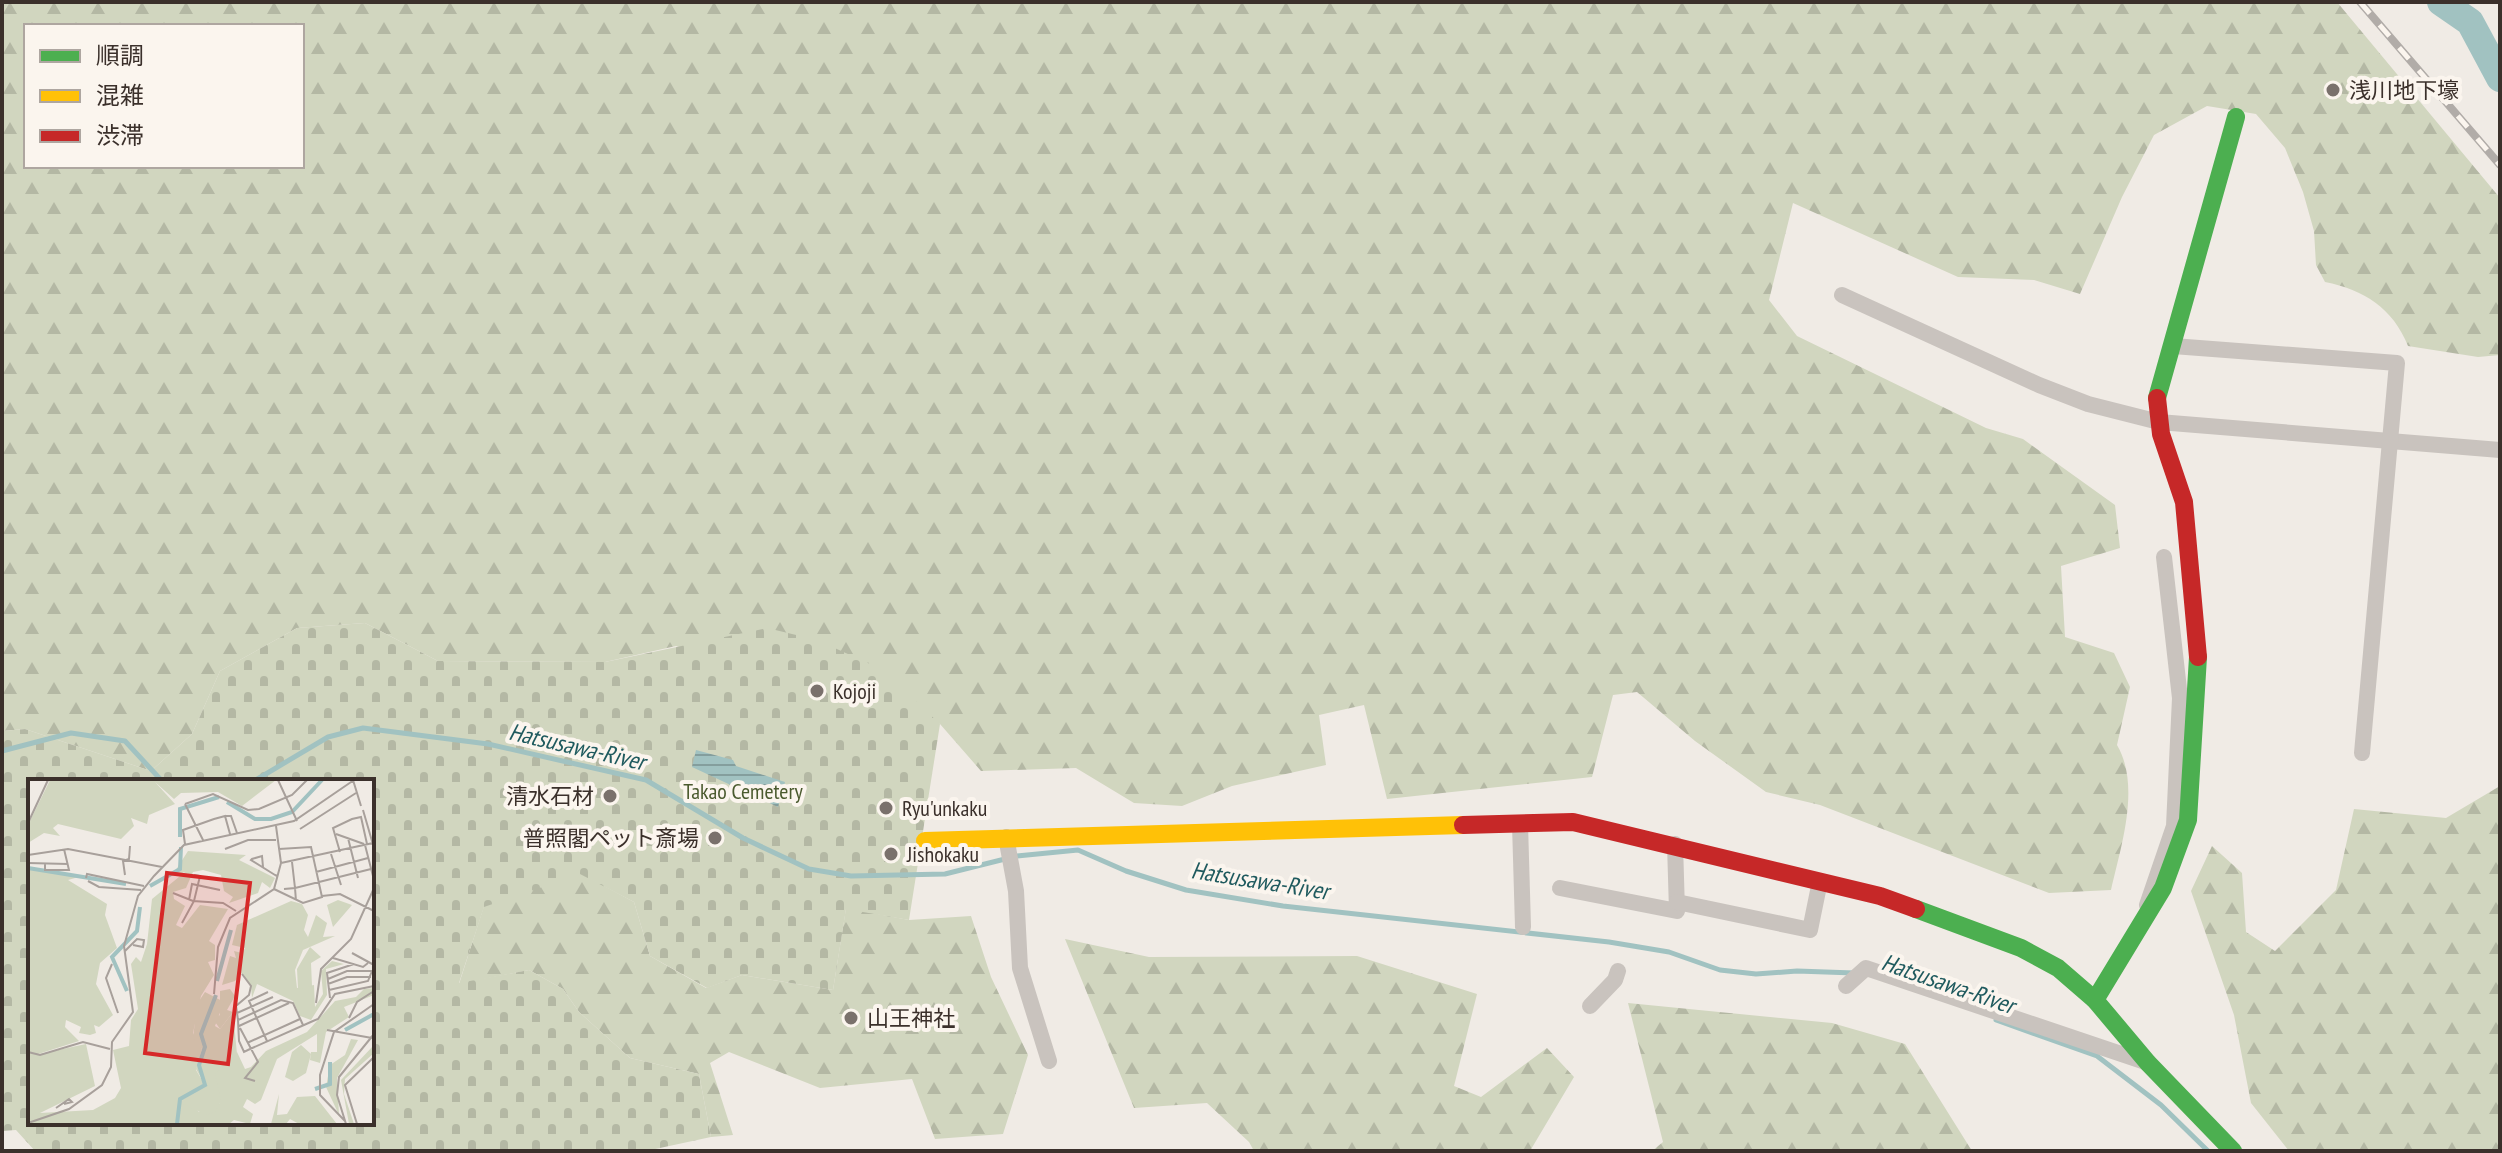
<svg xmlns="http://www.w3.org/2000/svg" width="2502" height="1153" font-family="'PT Sans Narrow','Noto Sans JP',sans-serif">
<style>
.forest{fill:url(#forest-firs);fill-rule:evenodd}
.cemetery{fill:url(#cemetery-stones);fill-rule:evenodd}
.water{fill:url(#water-rules)}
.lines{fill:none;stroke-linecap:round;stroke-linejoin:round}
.stream{stroke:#a1c2c1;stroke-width:5}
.river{stroke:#a1c2c1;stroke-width:28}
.street{stroke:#c9c3be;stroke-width:16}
.fast{stroke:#4caf50;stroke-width:18}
.slow{stroke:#ffc107;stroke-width:18}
.jam{stroke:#c62828;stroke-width:18}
.rail-casing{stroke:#b1aca8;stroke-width:8}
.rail{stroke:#fbf5ee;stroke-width:5;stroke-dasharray:15;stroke-linecap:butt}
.poi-dot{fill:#7a716c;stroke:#fbf5ee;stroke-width:3}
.labels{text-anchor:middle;stroke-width:8;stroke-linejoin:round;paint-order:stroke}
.poi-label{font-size:22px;fill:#3b302b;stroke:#fbf5ee;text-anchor:start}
.park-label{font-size:22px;fill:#4a5a2e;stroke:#fbf5ee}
.water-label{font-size:24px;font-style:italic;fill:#1f5a5e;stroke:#fbf5ee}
.inset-river{fill:none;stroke:#a1c2c1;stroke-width:4}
.inset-road{fill:none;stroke:#a8a09b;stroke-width:2}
.view{fill:#d62828;fill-opacity:0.15;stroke:#d62828;stroke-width:4}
.inset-edge{fill:none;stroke:#3b302b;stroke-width:4}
</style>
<defs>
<pattern id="forest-firs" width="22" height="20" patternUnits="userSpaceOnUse" patternTransform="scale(2)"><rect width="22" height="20" fill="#d1d6bf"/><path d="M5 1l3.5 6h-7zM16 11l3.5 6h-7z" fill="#b4b8a4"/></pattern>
<pattern id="cemetery-stones" width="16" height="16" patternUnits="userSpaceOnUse" patternTransform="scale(2)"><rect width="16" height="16" fill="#d1d6bf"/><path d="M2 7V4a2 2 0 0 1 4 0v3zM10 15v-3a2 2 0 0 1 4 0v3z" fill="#b4b8a4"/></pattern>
<pattern id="water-rules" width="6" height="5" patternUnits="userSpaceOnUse" patternTransform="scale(2)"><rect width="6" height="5" fill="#a1c2c1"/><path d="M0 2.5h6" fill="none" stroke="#849e9d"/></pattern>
</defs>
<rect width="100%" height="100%" fill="#f0ebe5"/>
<g class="forest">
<path d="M2,2H2337L2500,198V355L2478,357L2408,346C2393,308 2364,290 2325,282L2316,265L2314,231L2303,192L2285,148L2256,114L2207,106L2154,135L2122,197L2080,294L2034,280L1958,277L1793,203L1769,300L1797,336L1986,428L2023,439L2115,505L2120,548L2061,566L2065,637L2114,653L2130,687L2117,745C2141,786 2121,846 2111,890L2049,893L1820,805L1766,792L1695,741L1637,692L1613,695L1592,777L1387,799L1364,705L1319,715L1326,765L1232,786L1182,806L1134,803L1076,768L981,771L940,724L676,646L605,662L438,661L365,623L297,628L220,671L192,734L151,771L25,729L2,731ZM26,26H302V166H26Z"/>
<polygon points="2500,786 2500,1151 2289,1151 2251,1103 2234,1015 2191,891 2212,846 2242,873 2246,932 2275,951 2336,890 2354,809 2446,818"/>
<polygon points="580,873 634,902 650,956 706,988 742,975 833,990 846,908 909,920 971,916 991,977 1028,1055 1003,1134 935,1139 912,1079 820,1088 729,1052 710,1063 733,1135 711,1137 699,1074 630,1058 579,1012 563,989 529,970 459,984 484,906"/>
<polygon points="1065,939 1149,957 1357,956 1477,994 1454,1086 1481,1097 1547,1048 1574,1077 1530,1151 1254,1151 1249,1142 1207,1103 1134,1108"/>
<polygon points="1628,1003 1832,1023 1905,1044 1972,1151 1652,1151 1663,1142"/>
</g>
<path class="cemetery" d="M365,623L438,661L605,662L767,628L817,640L881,669L940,724L909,920L846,909L833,990L742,975L707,988L650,956L634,902L580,874L484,907L459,983L529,970L563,989L579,1012L630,1058L699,1074L711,1137L646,1151H35L16,1130L2,1131V731L25,729L151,771L192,734L220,671L297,628ZM30,781H372V1123H30Z"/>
<polygon class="water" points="696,750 733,760 736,766 785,782 778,807 692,767"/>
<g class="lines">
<g class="stream">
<polyline points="2,751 71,733 125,741 162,781"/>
<polyline points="254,781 328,737 363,728 488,744 646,780 743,838 809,869 851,876 945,874 1017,856 1078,850 1126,871 1186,890 1283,906 1609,942 1669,952 1720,970 1756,974 1797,971 1854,973"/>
<polyline points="1996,1020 2097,1056 2161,1105 2208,1151"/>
</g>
<polyline class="river" points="2441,2 2470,22 2500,78"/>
<g class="street">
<polyline points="1842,295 2039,385 2088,404 2159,422 2500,450"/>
<polyline points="2173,346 2397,363 2362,753"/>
<polyline points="1520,824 1523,927"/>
<polyline points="1006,837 1016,891 1020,968 1049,1061"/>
<polyline points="1560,888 1677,911 1675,844"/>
<polyline points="1677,902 1810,930 1820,881"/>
<polyline points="2147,905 2174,826 2180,698 2164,557"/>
<polyline points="1846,986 1866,968 2148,1063"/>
<polyline points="1590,1006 1615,980 1618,971"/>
</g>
<g class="fast">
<polyline points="2157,398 2236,117"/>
<polyline points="1916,909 2021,948 2058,968 2095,1000 2148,1063 2233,1151"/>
<polyline points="2095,1000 2163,888 2188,820 2198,657"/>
</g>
<polyline class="slow" points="925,841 1463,825"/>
<g class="jam">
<polyline points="2157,398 2161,434 2184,502 2198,657"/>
<polyline points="1463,825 1573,822 1880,896 1916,909"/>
</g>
<g class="rail-casing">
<polyline id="rail" points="2360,2 2500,165"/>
</g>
<use href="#rail" class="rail"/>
</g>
<g class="poi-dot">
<circle cx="2333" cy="90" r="8"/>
<circle cx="817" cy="691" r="8"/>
<circle cx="610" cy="796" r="8"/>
<circle cx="886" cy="808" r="8"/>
<circle cx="715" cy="838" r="8"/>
<circle cx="891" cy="854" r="8"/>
<circle cx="851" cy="1018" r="8"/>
</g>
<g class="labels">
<g class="poi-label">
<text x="2349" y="98">浅川地下壕</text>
<text x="833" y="699">Kojoji</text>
<text x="594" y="804" text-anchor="end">清水石材</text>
<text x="902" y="816">Ryu'unkaku</text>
<text x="699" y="846" text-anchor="end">普照閣ペット斎場</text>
<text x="907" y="862">Jishokaku</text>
<text x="867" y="1026">山王神社</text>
</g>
<g class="park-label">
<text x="743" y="799">Takao Cemetery</text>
</g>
<g class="water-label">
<text transform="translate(577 747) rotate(13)" y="8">Hatsusawa-River</text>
<text transform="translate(1260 881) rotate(9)" y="8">Hatsusawa-River</text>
<text transform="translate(1948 984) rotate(19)" y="8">Hatsusawa-River</text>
</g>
</g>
<g transform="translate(28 779)">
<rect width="346" height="346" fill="#f0ebe5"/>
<path d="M22,1H248L214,27L190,13L153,14L146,20L127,3L147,25L121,36L119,45L103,39L106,47L93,60L30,45L25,49L32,57L16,54L0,64V46ZM160,72L218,76L211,81L247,99L242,109L234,103L230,114L201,124L205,118L196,112L193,96L175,91L165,93L158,109L145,113L146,120L157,127L148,146L154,149L172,126L200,130L181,162L187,166V181L180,183L186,196L173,217L165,254L174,270L168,291L177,306L154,318L171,333L192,324L186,295L209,273L217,290L223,288L238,272L279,253L307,222L328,218L336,210L346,209V216L316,228L321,238L298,253L292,284L282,281L283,273H289V255L249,280L233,321L227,325L219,320L215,328L225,335L222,345L206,341L201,345H0V90L54,97L40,101L79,125L77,136L89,169L72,184L68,205L85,236L71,248L66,246L68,254L62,256L51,254L53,248L38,241L37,248L51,262L7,276L58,265L67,307L12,334L65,331L87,319L93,309L85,271L101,267L103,241L110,230L103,185L108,178L113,183L119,165L124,120L157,93L144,97ZM263,122L274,125L280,136L276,151L280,158L288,136L299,144L295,158L307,157L275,171L267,191L269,209L286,206L287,228L295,215L293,192L304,182L316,185L298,190L299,216L283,241L272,237L265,222L229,205L224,219L223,207L213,194L207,202L194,206L202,177L208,179L206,172L214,174L217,169L204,166L209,146ZM202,210L207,217L199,231L205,233L192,250L185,240L192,236V212ZM323,260L330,261L309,299L311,336L298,308L302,286L317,276ZM345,267L346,274L317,300L316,315L326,345H321L313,301ZM251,315L249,336L259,335L269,318L287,317L309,345H271L262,340L258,345H243Z" fill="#d1d6bf"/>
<path d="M282,168L293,178L283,184L284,207L270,210L269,190ZM177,213L196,223L187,247L192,250L205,233L209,275L187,295L193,322L187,333L178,336L151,323L177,306L168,290L174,270L165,259L169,225Z" fill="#d1d6bf"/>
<path d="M310,121L324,126L305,148L299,126ZM273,266L283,275L278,294L265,302L257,298L264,273Z" fill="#d1d6bf"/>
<path class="inset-river" d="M199,23L227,40H243L264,33L294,1M152,58V30L191,18M0,89L98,105M122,107L152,90L153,68M189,202L203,151M99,212L84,178L109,152L112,128M317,251L346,235M287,310L302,305V283M149,345L152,320L177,306L171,286L177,268L173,255L188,216"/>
<path class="inset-road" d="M250,1L269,42M325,1L333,27M157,25L185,15L220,31L231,30L264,16L279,1M157,25L175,61M335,31L346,69M197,37H203L209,54M0,44L20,1M272,50L328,14M308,55L336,65M320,59L330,99M157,65L155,51L186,40L197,37L202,55M337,66L346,101M197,70L220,61H248M312,73L305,49L324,40L333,38L339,65M303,75L313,106M0,76L40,70L134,88M0,84L40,85M253,84L345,64M17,85V91H41L36,70M235,88L234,77L224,80L223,81L247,96L249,97M288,93L340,79M97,96L95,82L101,80L102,67M58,99L59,95L116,107M60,102L71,108L113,111M246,110L275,124L294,118L283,68L251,70M256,110L267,109L264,83M145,114L165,122L195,124L208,132M294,117L312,115L346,132M161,121L164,105L192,111M268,122L267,109L343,90M154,144L166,122L172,97L166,96M97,172L109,160L116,161L115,168L105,166M324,174L346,186M305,179L335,188L340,184M84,185L78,199L90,234M300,200L319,192H345M300,205L319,198H343M301,211L340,202L344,192M186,215L190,168L202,139L246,110L253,84L248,47M302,219L299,194L326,185M288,224L293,190L323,160L346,109M209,234L245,218M321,239L329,223L346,212M210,241L208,227L221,216L223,207L214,195M275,246L265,224L253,221L210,241L211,262L216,273L222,270L285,242L290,240L307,215L346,207M211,247L261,224M212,249L230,283L217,299L227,302M299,251L344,259M239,262L221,222L240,213M219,264L272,240M0,273L12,276L55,263L82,270M28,329L41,320L44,323L36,325M317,342L292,316V296L306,253L346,225M0,344L41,330L74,306L83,288L84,263L105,233L96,167L110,117L126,97L156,66L266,42L326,1M318,345L309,316L311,298L346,255M329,345L317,306L346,278"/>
<path class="view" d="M139,94L222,104L200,285L117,274Z"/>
<rect width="346" height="346" class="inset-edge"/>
</g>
<rect width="2502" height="1153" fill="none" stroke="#3b302b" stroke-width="8"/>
<rect x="24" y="24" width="280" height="144" fill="#fbf5ee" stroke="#aea6a0" stroke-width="2"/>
<rect x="40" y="50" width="40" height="12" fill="#4caf50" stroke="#aea6a0" stroke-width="2"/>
<text x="96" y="64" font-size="24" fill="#3b302b">順調</text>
<rect x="40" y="90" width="40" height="12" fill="#ffc107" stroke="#aea6a0" stroke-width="2"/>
<text x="96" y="104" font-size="24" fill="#3b302b">混雑</text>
<rect x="40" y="130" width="40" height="12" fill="#c62828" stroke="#aea6a0" stroke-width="2"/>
<text x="96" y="144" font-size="24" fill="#3b302b">渋滞</text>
</svg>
